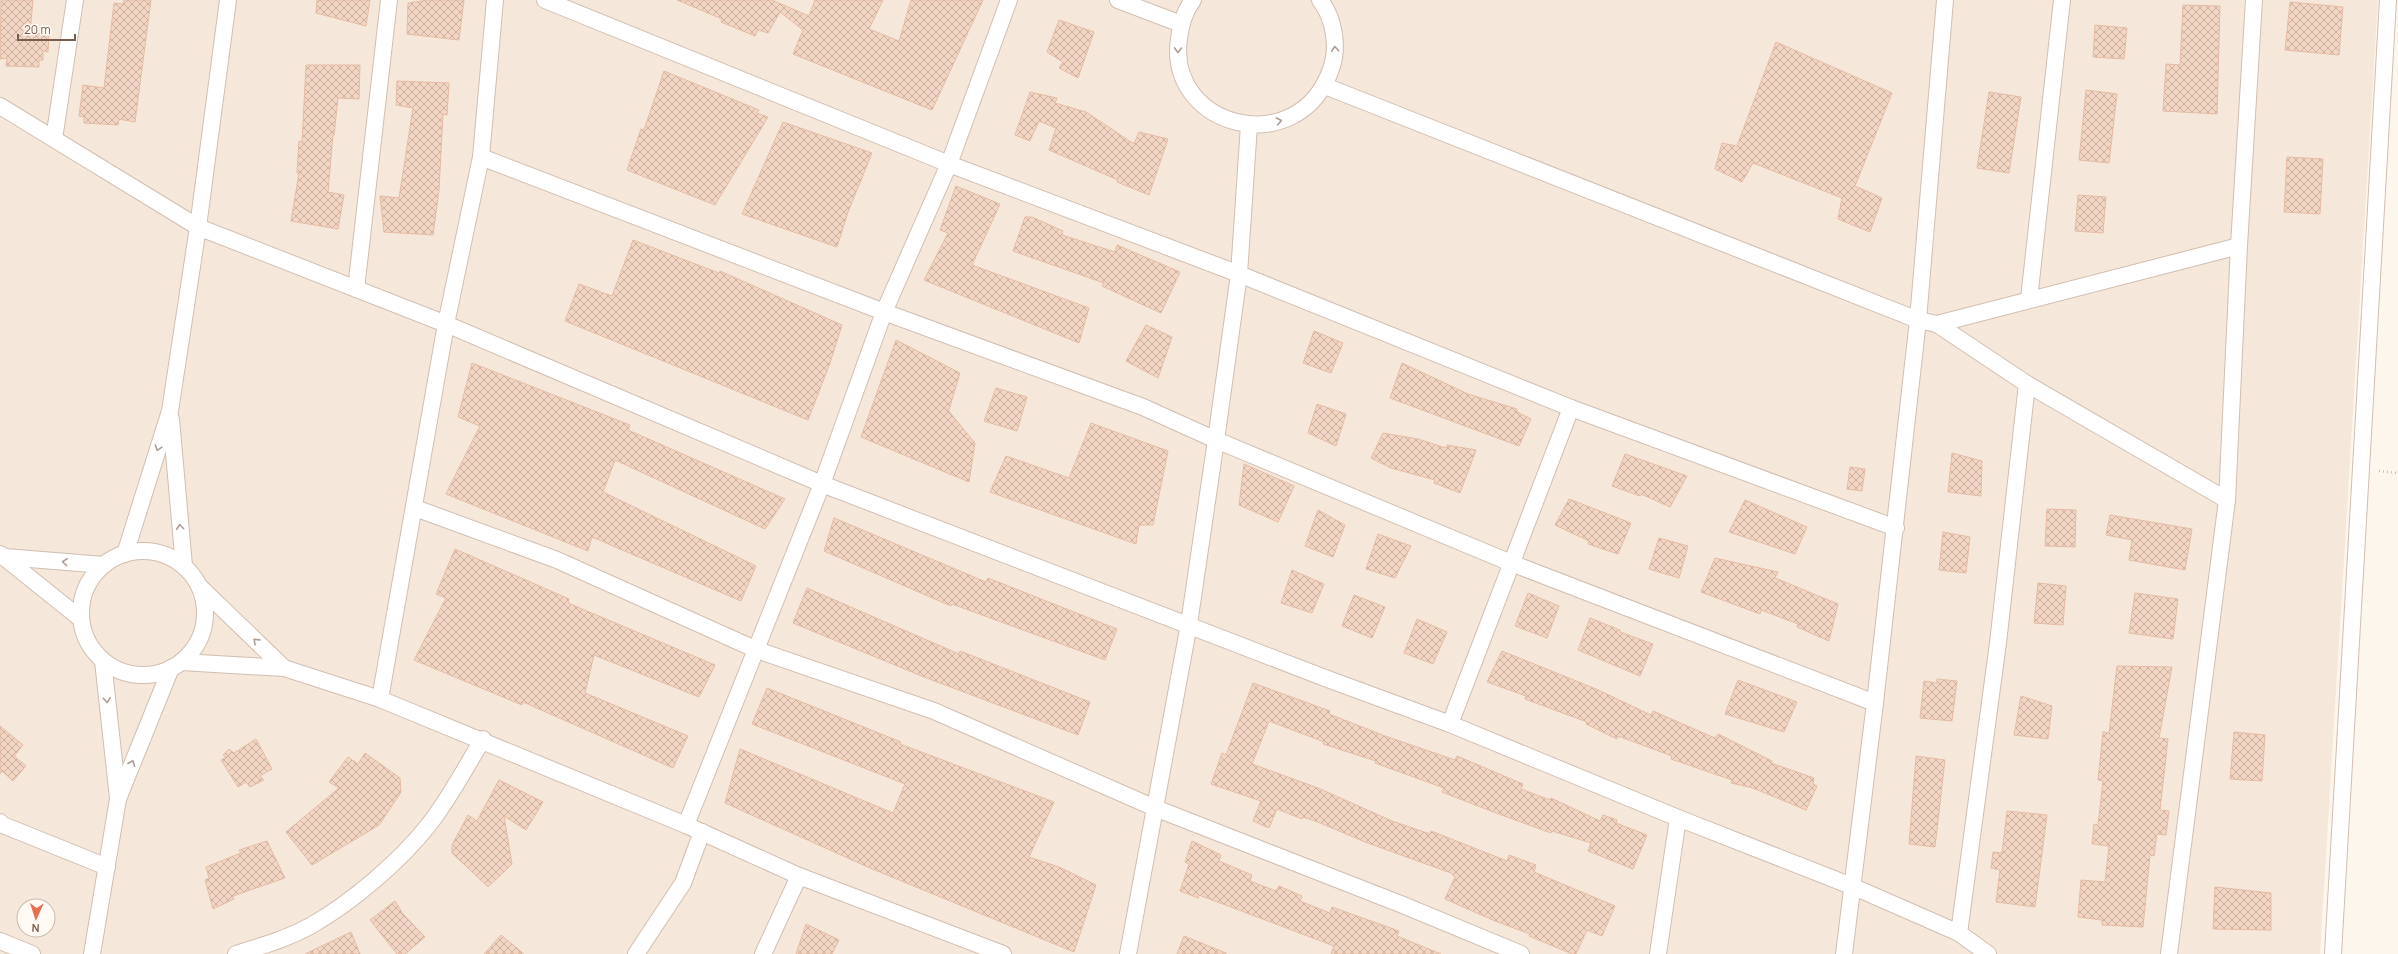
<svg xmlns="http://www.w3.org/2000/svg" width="2398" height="954" font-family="Manrope,sans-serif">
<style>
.residential{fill:#f5e8da;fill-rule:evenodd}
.building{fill:url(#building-cross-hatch);stroke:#e6bba3}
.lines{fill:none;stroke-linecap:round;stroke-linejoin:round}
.street-casing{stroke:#d1beb0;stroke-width:18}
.path{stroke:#d9b8a5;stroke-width:2.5;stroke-dasharray:1 3;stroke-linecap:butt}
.street{stroke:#fff;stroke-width:16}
.oneway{stroke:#af9d94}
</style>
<defs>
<pattern id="building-cross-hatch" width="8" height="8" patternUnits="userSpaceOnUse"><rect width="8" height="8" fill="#f3d5c3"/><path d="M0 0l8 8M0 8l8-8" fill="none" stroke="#cab0a1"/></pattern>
</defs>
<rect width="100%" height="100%" fill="#fdf6ec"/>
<path class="residential" d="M0,0H2378L2320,954H0ZM24,906H48V930H24Z"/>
<g class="building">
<polygon points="1,0 33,0 30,33 49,34 48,52 43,51 43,60 39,60 39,67 6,66 7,58 0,59"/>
<polygon points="124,0 151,0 135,122 119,119 118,125 84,123 84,117 79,116 83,85 104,88 114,3 123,4"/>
<polygon points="317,0 370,0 366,26 316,13"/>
<polygon points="428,0 464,0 459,40 407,34 408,3"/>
<polygon points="677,0 772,0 809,16 815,0 883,0 869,29 899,41 911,0 983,0 932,110 793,54 803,30 780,12 768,33 758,30 755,36 721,22 722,19"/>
<polygon points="2290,2 2343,7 2339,55 2285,50"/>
<polygon points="2183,5 2220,6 2217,114 2163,111 2166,64 2180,65"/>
<polygon points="1059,20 1094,32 1078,78 1059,68 1063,62 1047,52"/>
<polygon points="2095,25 2127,28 2124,59 2093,57"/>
<polygon points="1776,42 1892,93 1855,186 1882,198 1870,232 1838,219 1842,198 1753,163 1742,182 1715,169 1722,143 1737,146"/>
<polygon points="306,65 360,65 359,99 338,98 334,135 333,135 328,192 344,195 338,229 291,221 299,173 297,173 299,141 302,142"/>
<polygon points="664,71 759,110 757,113 768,117 715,205 627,170 641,129 644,130"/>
<polygon points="397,81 449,83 447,115 443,114 439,190 433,235 384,232 380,196 399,198 413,108 396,105"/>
<polygon points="2086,90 2117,94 2109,163 2079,160"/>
<polygon points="1030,92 1057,98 1055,103 1086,112 1134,144 1139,132 1168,139 1149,195 1117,182 1118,180 1049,150 1056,128 1039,121 1030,141 1015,135"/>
<polygon points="1989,92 2021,97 2009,173 1977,168"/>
<polygon points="783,122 872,153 848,212 837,247 742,214"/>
<polygon points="2287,157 2323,159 2320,214 2284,212"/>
<polygon points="956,186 1000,204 972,265 1089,308 1079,343 924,280 948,233 940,230"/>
<polygon points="2078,195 2106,197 2103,233 2075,231"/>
<polygon points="1025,217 1032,217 1063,231 1062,235 1115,252 1117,245 1180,272 1161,313 1102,286 1104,283 1013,251"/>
<polygon points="633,240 719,273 720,271 842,325 830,363 808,420 565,321 579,284 612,296"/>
<polygon points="1146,325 1172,337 1158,378 1126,361"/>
<polygon points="1314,331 1343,343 1331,373 1303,363"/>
<polygon points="896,340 960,373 949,410 947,409 975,443 969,482 861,437"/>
<polygon points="472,363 630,425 628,430 785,499 765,529 615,460 603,492 756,566 741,601 592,537 588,551 446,494 480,426 458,417"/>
<polygon points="1402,363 1468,394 1517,409 1517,412 1531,419 1519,446 1390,398"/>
<polygon points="996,388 1027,397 1017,431 984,421"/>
<polygon points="1317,404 1346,414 1336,446 1308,433"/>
<polygon points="1091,423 1168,451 1153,525 1139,525 1136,544 990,492 1006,456 1069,478"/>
<polygon points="1383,433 1418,439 1446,448 1447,445 1476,450 1460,493 1434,483 1435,480 1391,468 1371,458"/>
<polygon points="1952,453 1982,461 1981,496 1948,492"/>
<polygon points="1625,454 1687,476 1670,507 1641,494 1640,496 1612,486"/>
<polygon points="1244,464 1294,486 1278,522 1239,505"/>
<polygon points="1850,467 1865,469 1862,491 1847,489"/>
<polygon points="1569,499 1631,523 1618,554 1588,544 1589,541 1555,525"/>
<polygon points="1745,500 1807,527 1795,554 1729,532"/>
<polygon points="2047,509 2076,510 2075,547 2045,546"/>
<polygon points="1318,510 1345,525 1333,557 1305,546"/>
<polygon points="2110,515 2192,529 2185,570 2129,560 2132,540 2106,535"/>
<polygon points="834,518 986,582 988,578 1117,629 1105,660 952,604 951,606 824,551"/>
<polygon points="1943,532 1970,537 1966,573 1939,570"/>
<polygon points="1378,534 1411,546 1395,578 1366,569"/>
<polygon points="1659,538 1688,546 1679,578 1649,569"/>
<polygon points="455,549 569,599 568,603 715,665 699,697 594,655 585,693 688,736 673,768 523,702 522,705 414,660 446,598 436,594"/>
<polygon points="1715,558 1778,572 1775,578 1838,604 1829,641 1797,627 1798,624 1761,610 1760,614 1701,592"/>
<polygon points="1292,570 1324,584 1312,613 1281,603"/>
<polygon points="2038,583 2066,586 2063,625 2034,623"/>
<polygon points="807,588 959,654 960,651 1090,702 1078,735 924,677 793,623"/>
<polygon points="1528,593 1559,606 1547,638 1515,626"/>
<polygon points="2135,593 2178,599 2173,639 2129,633"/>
<polygon points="1354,595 1385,607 1372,638 1342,626"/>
<polygon points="1590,618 1620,630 1620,632 1653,644 1640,676 1578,650"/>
<polygon points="1417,619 1447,632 1433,664 1404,653"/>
<polygon points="1502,651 1596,689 1651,715 1653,711 1715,738 1718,734 1772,761 1771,763 1814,778 1813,784 1817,786 1806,810 1753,788 1731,783 1732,780 1671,759 1672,756 1618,736 1617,739 1586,724 1587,722 1525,699 1526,696 1487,682"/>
<polygon points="2117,666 2172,667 2159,738 2168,739 2160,810 2169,811 2166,835 2157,834 2154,856 2150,855 2143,927 2102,925 2102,920 2078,917 2081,880 2105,882 2109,846 2092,844 2094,824 2098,825 2103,781 2098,780 2103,732 2109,733"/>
<polygon points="1937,679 1957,681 1952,721 1920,718 1924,681 1937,683"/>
<polygon points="1738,680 1797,702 1784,732 1725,714"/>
<polygon points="1253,683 1330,711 1329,714 1385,736 1455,760 1457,756 1523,784 1521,789 1550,800 1551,798 1600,821 1603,815 1617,820 1616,823 1647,835 1633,869 1588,851 1591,843 1552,831 1551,833 1496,813 1442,792 1444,788 1375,763 1376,761 1323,744 1324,742 1269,721 1252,764 1318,788 1392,821 1430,834 1431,831 1507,861 1509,855 1536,865 1534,872 1615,906 1602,936 1587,930 1576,954 1572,954 1529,936 1530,934 1495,921 1445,899 1455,877 1451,873 1365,842 1318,822 1303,817 1302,819 1277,809 1269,828 1253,821 1261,801 1211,784 1222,753 1226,755"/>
<polygon points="767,688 901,742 900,744 1054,802 1029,857 1059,867 1096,885 1074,952 870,868 725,803 740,749 893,813 905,784 752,724"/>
<polygon points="2021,696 2052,706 2048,739 2014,735"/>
<polygon points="0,726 23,745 14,756 26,766 13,781 2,771 0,774"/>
<polygon points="2234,732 2265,735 2262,781 2230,779"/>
<polygon points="256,739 272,769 260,776 264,780 250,787 246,782 238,787 221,760 226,757 223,755 229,749 234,753"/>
<polygon points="365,753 400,778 401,792 379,825 312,865 286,832 339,788 329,782 348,757 358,764"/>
<polygon points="1916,756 1945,760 1935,847 1909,844"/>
<polygon points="499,780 543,802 526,830 504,816 512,864 488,887 452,853 452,845 468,815 477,821"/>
<polygon points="2007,811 2047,815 2035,907 1996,902 2000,870 1991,868 1993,852 2002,853"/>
<polygon points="267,841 285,878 233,896 234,899 213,909 205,880 209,878 206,867 241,853 239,850"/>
<polygon points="1192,841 1221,855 1219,861 1252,875 1250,881 1276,891 1279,886 1302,896 1300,901 1330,913 1332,907 1399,931 1397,936 1441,954 1331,954 1334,946 1199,895 1198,898 1180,891 1189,864 1185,862"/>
<polygon points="2215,887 2271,893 2271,930 2213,929"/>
<polygon points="395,901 403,914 425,937 405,954 397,954 370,920"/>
<polygon points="806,924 839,940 832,954 796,954"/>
<polygon points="351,932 360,954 305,954"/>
<polygon points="501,935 524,954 484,954"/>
<polygon points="1184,936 1226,953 1226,954 1177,954"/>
</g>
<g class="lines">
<g class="street-casing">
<g id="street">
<polyline points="545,0 949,164 1239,274 1571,408 1896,528"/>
<polyline points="1118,0 1181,24"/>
<path d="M1193,0C1184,12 1181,24 1179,39C1166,128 1299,162 1331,69C1339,47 1334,18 1320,0"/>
<polyline points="1325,86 1918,320 1937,324 2027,384 2227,500"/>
<polyline points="0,106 198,227 446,324 822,484 1325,678 1450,724 1678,818 1854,887 1959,933 1988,954"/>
<polyline points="54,139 75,0"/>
<polyline points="481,157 884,312 1143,407 1216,440 1511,563 1875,703"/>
<polyline points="356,289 389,0"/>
<polyline points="2029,299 2062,0"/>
<polyline points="1937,324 2239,246"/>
<polyline points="171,419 184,566"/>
<polyline points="415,508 557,560 757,650 934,711 1155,808 1403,905 1521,954"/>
<circle cx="143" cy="613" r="62"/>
<polyline points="0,554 81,619"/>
<polyline points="125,554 170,411 198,227 228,0"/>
<polyline points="5,557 104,565"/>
<polyline points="199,586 284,668"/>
<polyline points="103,661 118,798"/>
<polyline points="181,662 284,668 380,699 686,825 799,876 1003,954"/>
<polyline points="380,699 446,324 481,157 495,0"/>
<polyline points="1450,724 1571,408"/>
<polyline points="0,822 3,825 107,867"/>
<polyline points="686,825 822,484 884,312 949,164 1009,0"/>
<polyline points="1959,933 1998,643 2027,384"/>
<polyline points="0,941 32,954"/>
<polyline points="92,954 118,799 171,668"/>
<path d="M236,954C262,946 289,938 312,925C352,902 399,862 427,827C449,800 465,768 483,739"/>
<polyline points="636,954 683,883 702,832"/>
<polyline points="763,954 799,876"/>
<polyline points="1128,954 1189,624 1216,440 1239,274 1249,125"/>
<polyline points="1658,954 1678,818"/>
<polyline points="1844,954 1875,703 1918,320 1945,0"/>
<polyline points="2169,954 2227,500 2239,246 2254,0"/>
<polyline points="2333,954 2388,0"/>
</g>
</g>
<polyline class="path" points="2379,471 2398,473"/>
<use href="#street" class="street"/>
</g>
<defs><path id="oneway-chevron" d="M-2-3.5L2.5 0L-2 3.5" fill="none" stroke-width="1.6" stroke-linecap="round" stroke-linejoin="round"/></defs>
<g class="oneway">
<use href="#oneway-chevron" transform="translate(1335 49) rotate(-93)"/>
<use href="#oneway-chevron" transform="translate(1178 50) rotate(91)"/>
<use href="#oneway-chevron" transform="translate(1279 121) rotate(-11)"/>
<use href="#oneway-chevron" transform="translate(158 448) rotate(108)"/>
<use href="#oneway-chevron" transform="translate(180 527) rotate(-95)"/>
<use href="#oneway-chevron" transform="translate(65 562) rotate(-175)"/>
<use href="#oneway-chevron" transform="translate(256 641) rotate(-136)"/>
<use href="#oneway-chevron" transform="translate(107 700) rotate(84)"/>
<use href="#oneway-chevron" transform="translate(132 763) rotate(-68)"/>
</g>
<g transform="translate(36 918) rotate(183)"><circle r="19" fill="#fffaf3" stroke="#cabbb1"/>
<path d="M0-3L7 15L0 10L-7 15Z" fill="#e76f51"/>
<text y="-6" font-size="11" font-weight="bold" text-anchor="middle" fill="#7a5c4d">N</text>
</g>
<path d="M18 34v6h57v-6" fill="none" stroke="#7a5c4d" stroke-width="2"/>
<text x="24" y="34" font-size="12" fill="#7a5c4d" stroke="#fffaf3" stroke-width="3" paint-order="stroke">20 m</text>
</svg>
